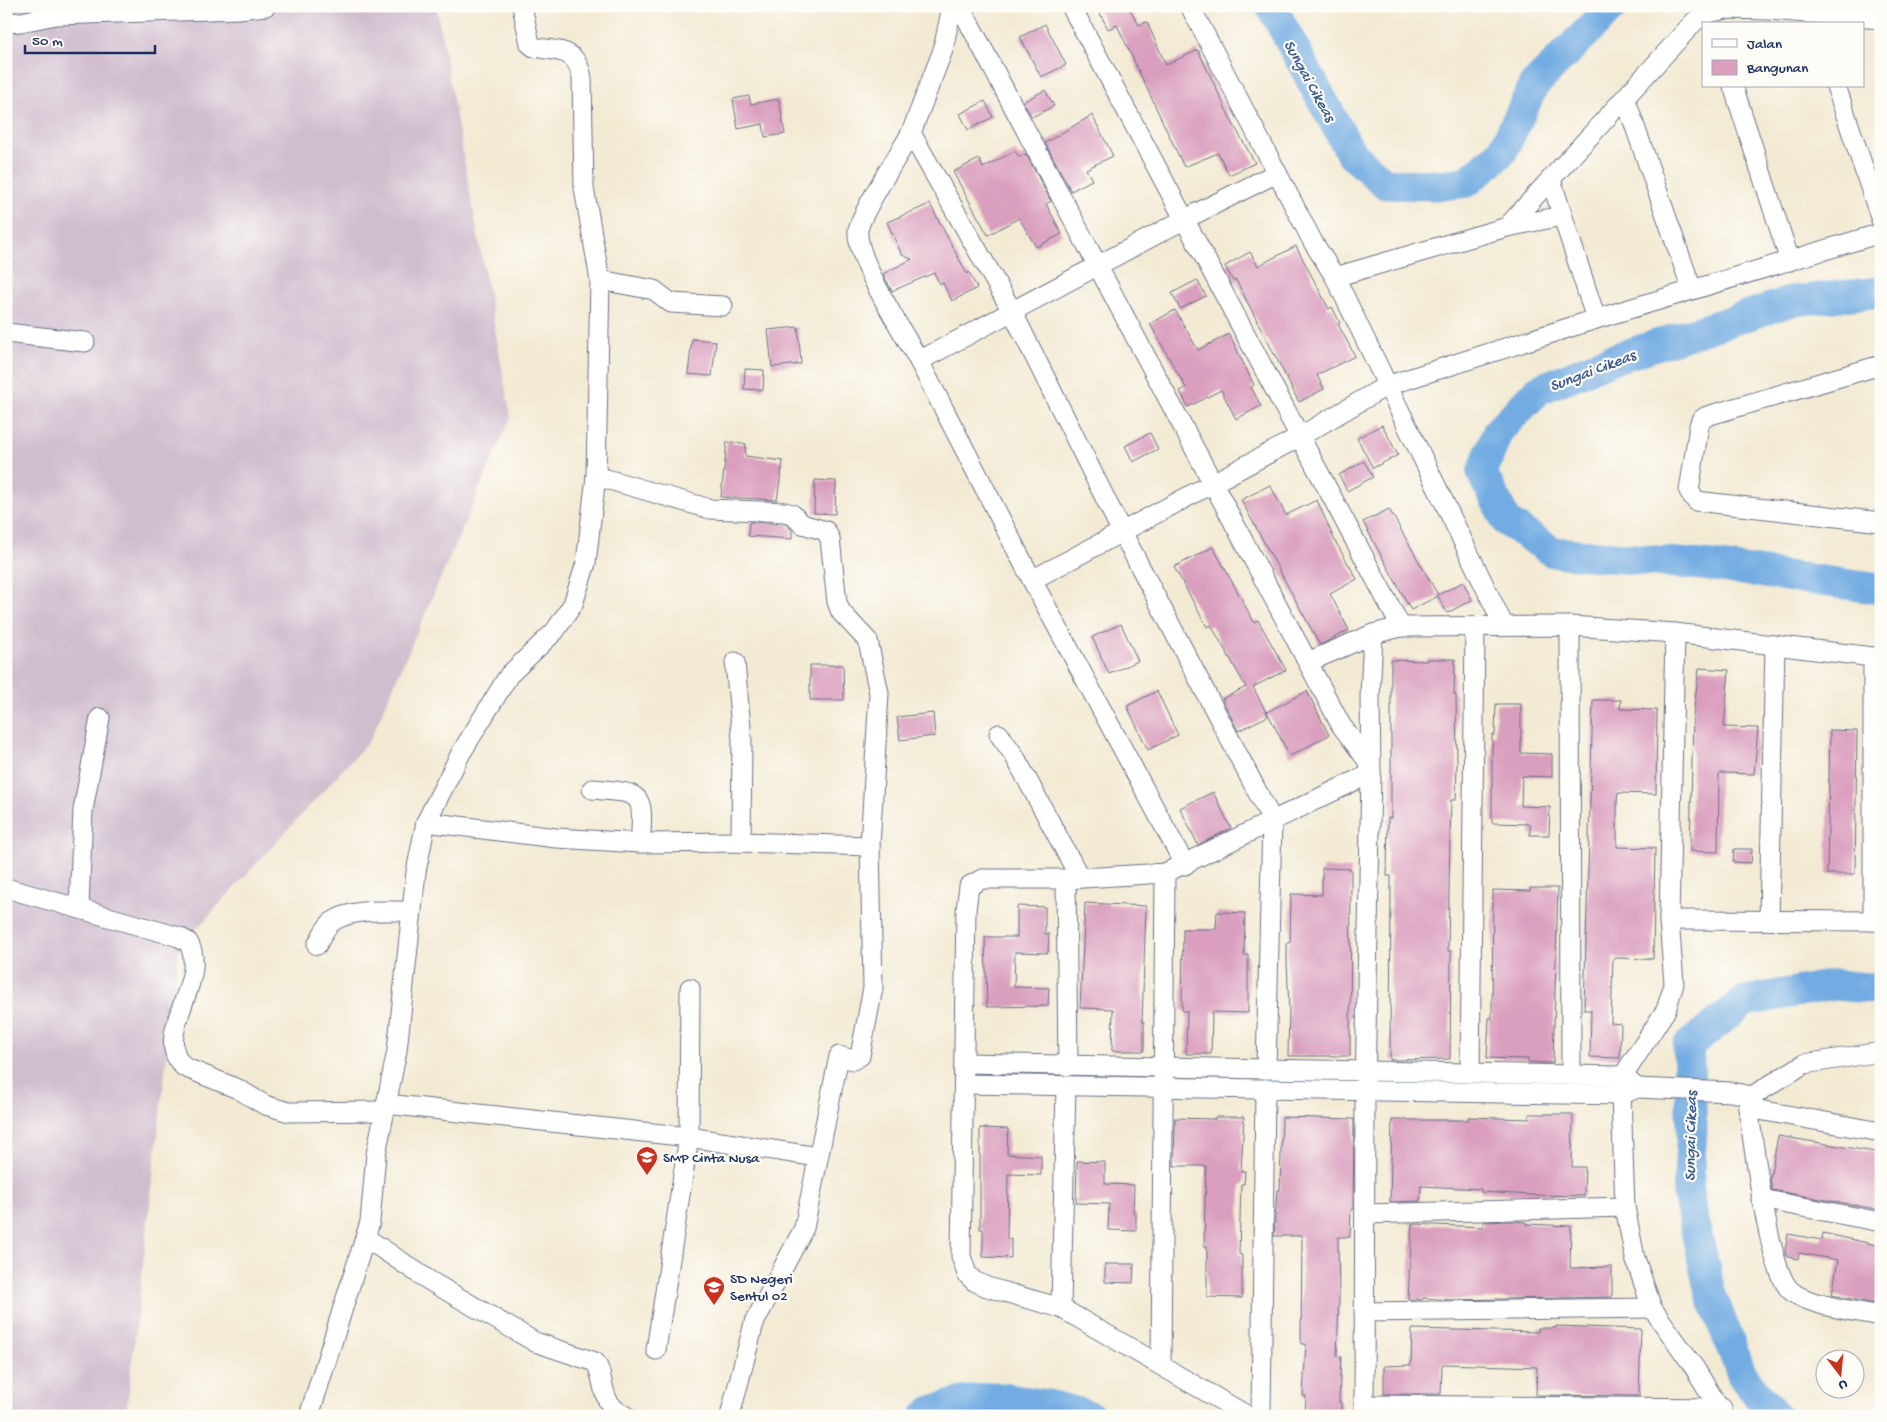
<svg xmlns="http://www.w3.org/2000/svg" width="1887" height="1422" font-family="'Gochi Hand',sans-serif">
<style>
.industrial{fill:#d0bdce}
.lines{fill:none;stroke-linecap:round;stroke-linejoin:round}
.river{stroke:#72ace2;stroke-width:31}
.building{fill:#da9fbe}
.street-casing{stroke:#677087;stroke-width:21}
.street{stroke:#fff;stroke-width:19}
.labels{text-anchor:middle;stroke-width:4.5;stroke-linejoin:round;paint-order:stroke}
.poi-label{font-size:15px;fill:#1b2f5e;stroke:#fdfcf7;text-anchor:start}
.water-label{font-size:16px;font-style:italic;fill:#395b8c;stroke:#fdfcf7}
</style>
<rect width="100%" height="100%" fill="#fdfcf7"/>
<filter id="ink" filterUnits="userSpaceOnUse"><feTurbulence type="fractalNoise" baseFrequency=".02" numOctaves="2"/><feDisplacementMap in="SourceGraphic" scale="10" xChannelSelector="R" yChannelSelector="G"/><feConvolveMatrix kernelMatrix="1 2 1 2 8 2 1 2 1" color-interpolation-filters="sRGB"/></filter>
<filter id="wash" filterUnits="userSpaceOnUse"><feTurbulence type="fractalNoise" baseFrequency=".0096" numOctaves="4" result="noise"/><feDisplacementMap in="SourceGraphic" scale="20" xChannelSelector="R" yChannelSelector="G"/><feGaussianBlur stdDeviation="1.12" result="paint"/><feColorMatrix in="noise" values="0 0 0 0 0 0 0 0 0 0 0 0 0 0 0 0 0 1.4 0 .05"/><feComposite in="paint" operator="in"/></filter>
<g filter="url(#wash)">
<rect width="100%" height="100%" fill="#f3ead3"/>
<polygon class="industrial" points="6,6 436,6 511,417 370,740 179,948 126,1416 6,1416"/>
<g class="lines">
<g class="river">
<polyline points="1271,6 1351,153 1385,184 1441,185 1467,182 1502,152 1534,85 1613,6"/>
<polyline points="1881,292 1792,301 1610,360 1538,390 1498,431 1482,473 1507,522 1553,552 1713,566 1881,589"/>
<polyline points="926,1416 932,1411 963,1402 994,1397 1048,1405 1090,1416"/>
<polyline points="1776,1416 1743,1377 1710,1292 1688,1195 1692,1128 1688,1046 1745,1001 1834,985 1881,989"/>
</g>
</g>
<g id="blocks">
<g class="building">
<polygon points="1096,6 1128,6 1139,25 1147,22 1166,65 1198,50 1231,120 1255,163 1229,175 1218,153 1184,167 1117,25 1108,29"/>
<polygon points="1045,24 1066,65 1041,77 1020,37"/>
<polygon points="1045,90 1054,106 1032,117 1023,102"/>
<polygon points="749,96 751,104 779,99 785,134 765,137 763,124 738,129 733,99"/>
<polygon points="985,101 993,117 968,130 960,114"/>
<polygon points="1092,115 1113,156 1086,169 1092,180 1071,191 1045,143"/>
<polygon points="1015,151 1019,157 1026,154 1051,201 1046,204 1062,234 1036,247 1019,218 988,235 953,172 979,159 983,168"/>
<polygon points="930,204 967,274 969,272 977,288 952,301 943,283 940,284 934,273 892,291 883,274 912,259 902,255 887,222"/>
<polygon points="1296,246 1329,309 1332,307 1340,323 1338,324 1355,356 1317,375 1324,389 1299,402 1236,280 1233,281 1225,266 1250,252 1258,266"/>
<polygon points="1197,280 1206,296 1180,309 1172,293"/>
<polygon points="1175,310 1198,350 1229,334 1254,385 1251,387 1261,406 1236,419 1221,390 1188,407 1180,391 1186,388 1150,324"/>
<polygon points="798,327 801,364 772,367 768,330"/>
<polygon points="692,339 716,341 712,376 688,374"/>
<polygon points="745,369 764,370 763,390 744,389"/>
<polygon points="1382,425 1398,455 1373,468 1357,438"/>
<polygon points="1150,433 1158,449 1133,462 1125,446"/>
<polygon points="727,442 746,444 745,456 783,461 777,500 721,497"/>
<polygon points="1364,461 1373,477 1347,491 1339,475"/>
<polygon points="815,480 836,481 835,514 814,513"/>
<polygon points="1270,485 1286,515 1317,500 1335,541 1357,579 1330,594 1349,630 1320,645 1241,500"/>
<polygon points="1389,509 1438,595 1463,582 1472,600 1447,613 1438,596 1411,610 1363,522"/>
<polygon points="749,522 786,524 792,530 792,539 748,536"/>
<polygon points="1213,547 1254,622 1258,620 1286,670 1253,687 1268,716 1238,731 1222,699 1246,687 1211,625 1207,627 1174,567"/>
<polygon points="1121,624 1138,661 1109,674 1092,637"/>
<polygon points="1427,659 1455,659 1454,695 1456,695 1457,762 1456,800 1451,800 1450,834 1448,951 1451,951 1450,1059 1390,1060 1391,876 1387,876 1388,818 1391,818 1391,660 1427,661"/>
<polygon points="810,665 843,665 844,700 810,700"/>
<polygon points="1699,668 1729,670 1724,727 1758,728 1754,774 1721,773 1719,775 1718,852 1690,851 1693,716"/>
<polygon points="1157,691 1178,735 1148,750 1127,706"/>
<polygon points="1307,691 1329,735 1290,756 1267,712"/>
<polygon points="1593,700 1621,700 1620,709 1657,710 1656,794 1618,793 1617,801 1617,847 1655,848 1653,959 1613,958 1611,1023 1621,1024 1620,1058 1590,1057 1591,1010 1584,1010"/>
<polygon points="1496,704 1521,704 1521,753 1552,754 1552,777 1522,776 1521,806 1550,807 1549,835 1530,835 1530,824 1492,823 1492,735 1495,735"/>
<polygon points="933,713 935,736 900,740 897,717"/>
<polygon points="1830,730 1857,731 1855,874 1827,874"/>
<polygon points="1213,792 1231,828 1198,845 1180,808"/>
<polygon points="1734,849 1752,849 1751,863 1733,862"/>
<polygon points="1322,868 1351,869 1350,1056 1288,1056 1289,1009 1287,962 1287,943 1290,943 1291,894 1322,895"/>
<polygon points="1530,888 1558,888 1553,1063 1528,1062 1528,1059 1487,1058 1489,1018 1492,1018 1493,890 1530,891"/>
<polygon points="1085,903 1146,906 1142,1021 1144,1022 1144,1051 1112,1051 1113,1009 1080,1008"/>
<polygon points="1017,906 1045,907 1045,934 1049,934 1048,953 1015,952 1014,987 1049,988 1048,1006 987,1007 985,937 1017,937"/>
<polygon points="1217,912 1245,913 1244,955 1248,955 1248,1013 1212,1012 1211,1054 1186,1054 1187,1011 1182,1011 1183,929 1216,929"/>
<polygon points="1529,1114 1573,1114 1572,1167 1585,1167 1584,1196 1531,1195 1481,1192 1481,1189 1421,1186 1420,1201 1390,1202 1392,1120 1468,1120 1468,1117 1529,1119"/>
<polygon points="1215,1117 1244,1117 1241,1171 1245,1171 1244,1184 1241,1184 1239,1254 1242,1255 1242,1298 1207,1297 1207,1246 1204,1246 1206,1166 1174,1166 1175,1118 1215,1119"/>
<polygon points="1282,1117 1354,1119 1353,1210 1351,1210 1350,1237 1338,1237 1339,1298 1337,1355 1341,1356 1339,1402 1341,1402 1341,1416 1305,1416 1306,1396 1303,1396 1306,1344 1301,1344 1302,1236 1274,1236 1277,1190 1280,1190"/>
<polygon points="980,1128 1008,1129 1007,1154 1041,1156 1041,1175 1008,1174 1007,1239 1011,1239 1011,1258 983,1257 983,1229 980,1229"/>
<polygon points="1778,1136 1881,1153 1881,1210 1772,1190 1770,1179"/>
<polygon points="1077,1161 1105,1162 1105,1184 1134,1185 1133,1213 1136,1213 1136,1231 1108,1230 1109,1204 1076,1203"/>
<polygon points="1512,1221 1526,1222 1526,1224 1571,1226 1570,1268 1612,1267 1612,1297 1450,1300 1423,1298 1422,1300 1408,1299 1412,1224 1483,1227 1483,1222"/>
<polygon points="1823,1233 1881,1246 1881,1305 1832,1295 1838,1260 1799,1253 1798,1259 1787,1257 1785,1250 1788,1234 1822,1240"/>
<polygon points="1105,1264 1134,1264 1133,1283 1105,1282"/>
<polygon points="1556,1326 1641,1329 1639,1396 1536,1395 1537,1367 1444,1364 1442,1365 1441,1394 1384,1394 1384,1366 1411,1365 1412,1329 1538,1332 1538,1328 1556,1328"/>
</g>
</g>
</g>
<g filter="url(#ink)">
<use href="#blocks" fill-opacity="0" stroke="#677087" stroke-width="1"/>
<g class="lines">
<g class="street-casing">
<g id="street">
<polyline points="952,6 943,50 911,133 1012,311 1122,532 1272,820 1266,1069"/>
<polyline points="960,6 1341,725 1370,764"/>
<polyline points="1071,6 1401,627"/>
<polyline points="1190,6 1313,242 1335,277 1504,626"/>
<polyline points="6,23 21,22 56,15 239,9 266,6"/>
<polyline points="1733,86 1790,261"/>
<polyline points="1836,86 1881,220"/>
<polyline points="1625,98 1692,290"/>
<path d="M911,133C900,153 861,212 858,230C855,259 904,333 919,361L1185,219L1277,173"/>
<polyline points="1551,180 1596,319"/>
<polyline points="1507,227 1562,216"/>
<polyline points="1335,277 1507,227 1695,21 1709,13 1725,9 1769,10 1881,19"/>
<polyline points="600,280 654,290 671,303 723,306"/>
<polyline points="6,333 85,342"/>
<polyline points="919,361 1032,580"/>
<polyline points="1881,365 1707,416 1701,420 1699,426 1689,491 1696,501 1881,522"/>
<polyline points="596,476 710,509 785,512 792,514 802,524 826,531 830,539 837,602 841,612 868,641 879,693 870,846 873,988 860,1056 853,1060 839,1056 804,1228 754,1323 730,1416"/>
<polyline points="1570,626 1571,1075"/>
<polyline points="1675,633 1669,920 1674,984 1666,1010 1623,1076 1621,1095 1625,1207 1635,1258 1652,1308 1694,1367 1724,1416"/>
<polyline points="735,662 742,739 741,842"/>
<polyline points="1308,662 1373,634 1401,627 1570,626 1675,633 1881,658"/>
<polyline points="999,734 1014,755 1080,878"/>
<path d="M592,789C641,793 645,791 640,843"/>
<polyline points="426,822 556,838 640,843 741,842 870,846"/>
<polyline points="1185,865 1032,580 1301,436 1386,386 1596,319 1881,233"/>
<polyline points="1165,873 1066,879 982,879 969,886 966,910 961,1256 967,1274 974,1281 987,1287 1061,1308 1248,1416"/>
<polyline points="1066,879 1068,1066"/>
<path d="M6,888L179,937L188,942C211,980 150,1035 184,1067L238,1089L265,1105L289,1112L383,1111"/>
<polyline points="79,907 83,810 100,718"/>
<polyline points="1669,920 1881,921"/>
<polyline points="1769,920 1775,645"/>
<polyline points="1873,921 1873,657"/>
<path d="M317,945C321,938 325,927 332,922C353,907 388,912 412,911"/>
<path d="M1881,1052L1804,1064L1752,1096L1748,1108C1754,1143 1768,1269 1790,1290C1807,1306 1857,1311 1881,1316"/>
<polyline points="1470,1073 1475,628"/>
<polyline points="965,1084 1621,1095 1637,1088 1623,1076 965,1063"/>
<polyline points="1637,1088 1731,1092 1752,1096"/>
<polyline points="386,1104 689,1137 818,1157"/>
<polyline points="1748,1108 1881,1132"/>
<polyline points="1761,1199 1881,1222"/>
<polyline points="1365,1214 1625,1207"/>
<path d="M366,1238L430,1281L535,1342L595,1362L598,1367C606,1389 601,1405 626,1416"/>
<polyline points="1061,1308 1066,1085"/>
<polyline points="1364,1312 1652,1308"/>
<polyline points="656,1350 689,1137 690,988"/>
<polyline points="1161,1365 1165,873 1371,773"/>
<polyline points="1364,1405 1722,1408"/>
<path d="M309,1416L370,1222L376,1154L397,1051L416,872L426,822L461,753L509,675L555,631L573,604L586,563L596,476L600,280L584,188L582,78C576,47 559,52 534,47L530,44L522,6"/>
<polyline points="1261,1416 1265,1089"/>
<polyline points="1364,1416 1365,1091 1371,773 1370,697 1373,634"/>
</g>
</g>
<use href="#street" class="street"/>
</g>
</g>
<defs>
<g id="school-pin" transform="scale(1.125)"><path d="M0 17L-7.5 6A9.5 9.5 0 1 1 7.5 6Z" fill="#c8321e" stroke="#fdfcf7"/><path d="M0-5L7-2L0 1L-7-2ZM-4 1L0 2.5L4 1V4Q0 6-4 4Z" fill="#fff"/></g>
</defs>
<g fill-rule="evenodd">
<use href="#school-pin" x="647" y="1157"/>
<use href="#school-pin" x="714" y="1287"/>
</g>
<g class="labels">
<g class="poi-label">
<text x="663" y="1162">SMP Cinta Nusa</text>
<text x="730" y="1283">SD Negeri<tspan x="730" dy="17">Sentul 02</tspan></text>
</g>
<g class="water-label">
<text transform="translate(1311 80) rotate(61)" y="6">Sungai Cikeas</text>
<text transform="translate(1592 369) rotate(-21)" y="6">Sungai Cikeas</text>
<text transform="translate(1689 1136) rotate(-89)" y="6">Sungai Cikeas</text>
</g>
</g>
<rect width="1887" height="1422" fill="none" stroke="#fdfcf7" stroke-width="25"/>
<rect x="1702" y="22" width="162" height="65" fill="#fdfcf7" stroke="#a3aaba"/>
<rect x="1712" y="39" width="25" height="8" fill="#ffffff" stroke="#a3aaba"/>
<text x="1747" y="48" font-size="15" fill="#1b2f5e">Jalan</text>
<rect x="1712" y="60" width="25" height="15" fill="#da9fbe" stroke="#a3aaba"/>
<text x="1747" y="72" font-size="15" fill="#1b2f5e">Bangunan</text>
<g transform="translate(1840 1374) rotate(164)"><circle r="24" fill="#fdfcf7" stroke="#a3aaba"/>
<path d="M0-4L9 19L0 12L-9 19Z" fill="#c8321e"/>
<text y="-8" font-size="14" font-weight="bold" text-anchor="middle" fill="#1b2f5e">U</text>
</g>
<path d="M25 45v8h130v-8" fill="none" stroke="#1b2f5e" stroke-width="2.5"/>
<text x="32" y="45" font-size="15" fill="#1b2f5e" stroke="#fdfcf7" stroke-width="4" paint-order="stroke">50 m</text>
</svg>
